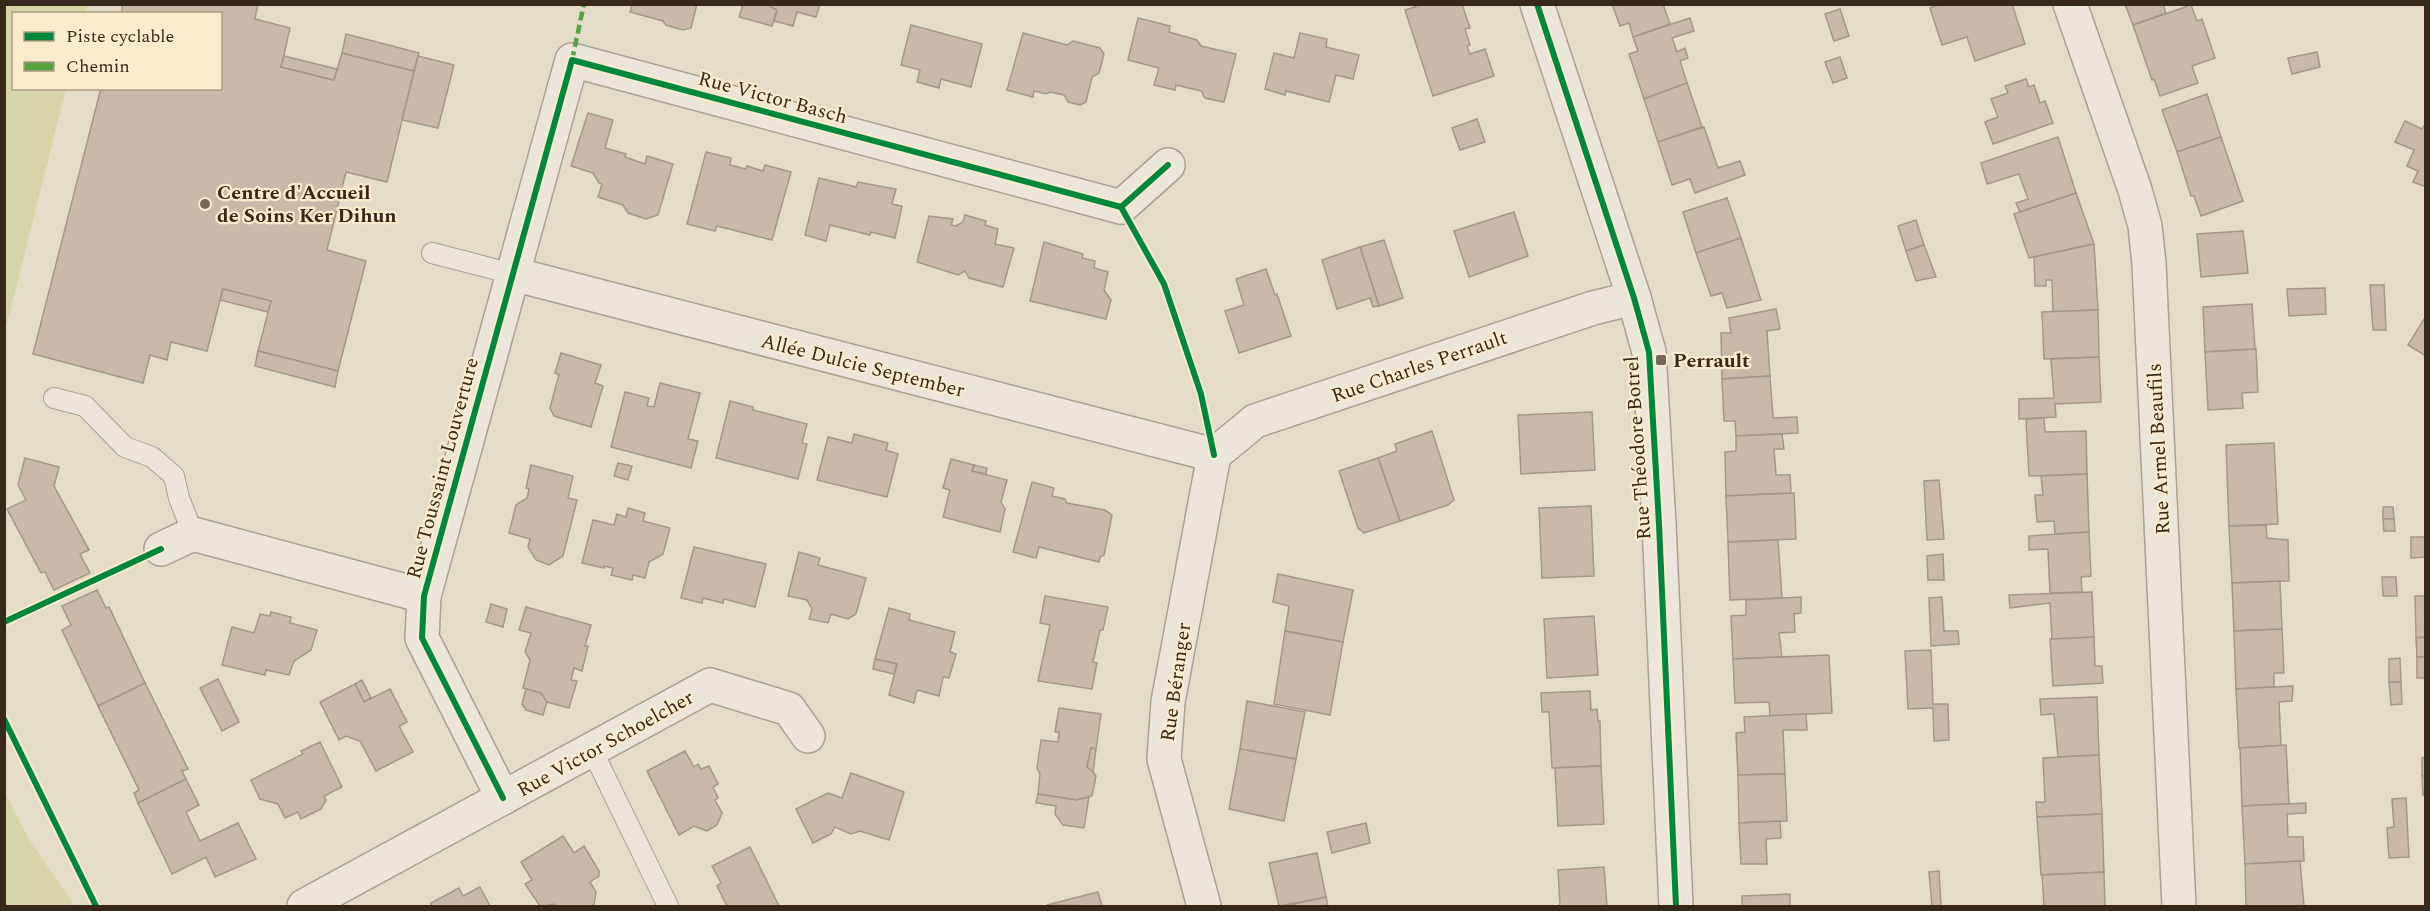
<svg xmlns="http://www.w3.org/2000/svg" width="2430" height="911" font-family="Spectral,serif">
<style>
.green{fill:#d6d5a8}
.building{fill:#cab9a8;stroke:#a59788;stroke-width:1.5}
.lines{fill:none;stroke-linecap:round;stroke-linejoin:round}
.lane-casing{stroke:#a9a092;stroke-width:22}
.street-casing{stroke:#a9a092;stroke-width:36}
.lane{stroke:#ece6da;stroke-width:20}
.street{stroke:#ece6da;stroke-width:33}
.quiet{stroke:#53a340;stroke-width:4.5;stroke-dasharray:9 4.5;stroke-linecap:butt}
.cycleway-casing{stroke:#f9ebcb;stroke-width:10}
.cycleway{stroke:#00873e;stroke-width:6}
.poi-dot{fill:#756757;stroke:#f9ebcb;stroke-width:2}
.labels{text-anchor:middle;stroke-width:4.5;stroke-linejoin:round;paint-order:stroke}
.street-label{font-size:20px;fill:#38281a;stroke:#f9ebcb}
.poi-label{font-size:20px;font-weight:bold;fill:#38281a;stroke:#f9ebcb;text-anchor:start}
</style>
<rect width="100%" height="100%" fill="#e5dcc8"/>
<g class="green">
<polygon points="5,4 88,5 85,13 14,14 14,88 66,89 5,331"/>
<polygon points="4,791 29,840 75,906 5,906"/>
</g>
<g class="building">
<polygon points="123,4 258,4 255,19 290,28 281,67 334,80 342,53 414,71 387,182 346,172 327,250 366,261 338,371 258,351 271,301 223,289 207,351 171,342 167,360 150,355 143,383 33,354 101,88 220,88 220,14 121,14"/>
<polygon points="625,4 697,4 691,28 683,30 666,25 663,21 630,12 632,6"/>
<polygon points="743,4 766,4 777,10 772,26 739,17"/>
<polygon points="766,4 820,4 816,17 797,12 793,26 774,21 777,10"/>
<polygon points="1424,4 1462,4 1470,28 1465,29 1470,45 1467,46 1470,54 1485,49 1494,76 1433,96 1405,10"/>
<polygon points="1612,4 1663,4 1670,24 1633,37 1629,23 1620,26"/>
<polygon points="1941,4 2012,4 2025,44 1975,61 1967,37 1942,45 1930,8"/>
<polygon points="2125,4 2163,4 2166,13 2133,25"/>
<polygon points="2191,5 2197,21 2202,19 2215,58 2192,66 2198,83 2160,96 2154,79 2152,80 2133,25"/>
<polygon points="1840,9 1849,36 1834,41 1825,14"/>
<polygon points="1138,18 1170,26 1169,32 1197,40 1201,46 1236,54 1224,102 1205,98 1201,91 1176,85 1175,90 1154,85 1159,68 1128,60"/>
<polygon points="1690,18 1694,31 1672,38 1677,52 1685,48 1688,58 1680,61 1687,83 1644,99 1629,54 1638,51 1633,37"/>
<polygon points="911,25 982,44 971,87 941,79 939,88 917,82 920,70 901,65"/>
<polygon points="1023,33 1067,45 1073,41 1100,48 1104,54 1099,73 1092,77 1086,102 1080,105 1068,102 1064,95 1050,92 1046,94 1034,91 1033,97 1007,90"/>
<polygon points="1300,33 1327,39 1326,47 1359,55 1353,79 1336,75 1329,102 1286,91 1285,95 1265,89 1274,53 1294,58"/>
<polygon points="346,34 419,53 414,71 342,53"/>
<polygon points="2317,52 2320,67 2292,74 2288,58"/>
<polygon points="284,56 337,69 334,80 281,67"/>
<polygon points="418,56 454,65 438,128 402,120"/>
<polygon points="1840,57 1847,78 1833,83 1825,62"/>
<polygon points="2026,79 2029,87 2034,85 2040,103 2045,101 2053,123 1993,144 1985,122 1998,117 1991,99 2008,93 2005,86"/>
<polygon points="1687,83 1702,127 1658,142 1644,99"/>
<polygon points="2207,94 2221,137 2177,152 2162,110"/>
<polygon points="588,113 613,120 605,148 626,154 625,157 645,164 647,156 673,164 658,215 646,219 628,213 623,205 598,197 602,184 599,183 593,173 571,166"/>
<polygon points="1477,119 1485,142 1460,150 1452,128"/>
<polygon points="2405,121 2422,129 2426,123 2426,187 2413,182 2418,171 2407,166 2414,150 2395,142"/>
<polygon points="1704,127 1718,168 1740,161 1745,175 1695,193 1690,179 1672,185 1658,142"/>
<polygon points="2058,137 2076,193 2020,212 2016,203 2028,199 2019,174 1987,184 1981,163"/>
<polygon points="2221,137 2243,201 2201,216 2194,196 2191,196 2177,152"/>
<polygon points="706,152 731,158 730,165 746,169 747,166 763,171 765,165 791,172 772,240 717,226 715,231 687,224"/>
<polygon points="819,178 856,187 858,182 896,189 892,204 902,206 895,238 871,232 870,235 830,225 826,241 805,235"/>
<polygon points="2076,193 2094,244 2029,258 2014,214"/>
<polygon points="1727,198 1741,238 1696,253 1683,212"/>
<polygon points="1514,212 1528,256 1469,277 1454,231"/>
<polygon points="965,215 986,221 985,225 998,229 995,244 1014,248 1003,287 969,278 965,271 958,275 917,262 929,216 953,219 951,225 956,226 963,222"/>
<polygon points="1916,220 1924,245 1906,251 1898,226"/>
<polygon points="2243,231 2248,273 2201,277 2197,234"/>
<polygon points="1741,238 1761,300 1727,308 1722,293 1711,296 1696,253"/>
<polygon points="1384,240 1403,298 1379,306 1360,247"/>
<polygon points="1044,242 1083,254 1082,258 1095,261 1094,268 1108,272 1104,290 1111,300 1106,319 1030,301"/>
<polygon points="2094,244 2098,310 2053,312 2052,280 2046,280 2046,286 2035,286 2034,257"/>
<polygon points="1924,245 1936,277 1916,281 1906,251"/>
<polygon points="1360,247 1379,306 1373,307 1370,298 1337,309 1322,260"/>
<polygon points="1266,269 1275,295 1277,294 1291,336 1239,353 1225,311 1244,305 1236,279"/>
<polygon points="2370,285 2384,285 2386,330 2373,330"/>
<polygon points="2325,288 2326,314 2289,316 2287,289"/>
<polygon points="223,289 271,301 268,312 220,300"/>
<polygon points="2252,304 2255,349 2205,352 2203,307"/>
<polygon points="1776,309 1780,329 1767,331 1770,376 1722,379 1721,333 1731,333 1729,318"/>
<polygon points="2098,310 2099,357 2044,359 2042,312"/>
<polygon points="2426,316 2426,356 2408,345"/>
<polygon points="2256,349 2258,392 2242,393 2243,408 2208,410 2205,352"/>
<polygon points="258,351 338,371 335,387 255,366"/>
<polygon points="561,353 601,365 595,383 603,386 591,427 554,416 550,408 559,375 555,373"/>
<polygon points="2099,357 2101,402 2055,404 2056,417 2019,419 2019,399 2054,398 2051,359"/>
<polygon points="1770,376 1773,418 1797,417 1798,433 1736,436 1735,421 1724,421 1722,379"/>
<polygon points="660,383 700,393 688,439 698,441 691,468 611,447 625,392 649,398 647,406 654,407"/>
<polygon points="730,401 753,407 753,410 807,424 802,443 807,444 798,479 716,458"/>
<polygon points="1592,412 1595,470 1521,474 1518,415"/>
<polygon points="2044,418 2045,432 2086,431 2087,474 2029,476 2026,419"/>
<polygon points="1432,431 1454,500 1448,505 1400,521 1378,458 1397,451 1395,444"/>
<polygon points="854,434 888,443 886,450 898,454 887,497 817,480 828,437 852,443"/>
<polygon points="1782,434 1784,449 1774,449 1776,475 1790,475 1791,493 1726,496 1725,452 1736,451 1736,436"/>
<polygon points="2274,443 2278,524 2229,526 2226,445"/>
<polygon points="25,458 59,467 54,486 89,550 80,554 90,573 54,590 45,572 41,573 7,509 26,500 18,485"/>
<polygon points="1378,458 1400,521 1364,533 1358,528 1339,471"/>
<polygon points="951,459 974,465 972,471 1007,480 1001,502 1005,509 1000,532 943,517 950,490 943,488"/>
<polygon points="618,463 632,466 628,480 614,476"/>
<polygon points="531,465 573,476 568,498 577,500 563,556 549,565 536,560 528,547 530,539 509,533 516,505 527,498 529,489 526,488"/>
<polygon points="974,465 987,468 986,474 972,471"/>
<polygon points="2087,474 2089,532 2055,534 2054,521 2037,522 2035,495 2043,495 2041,476"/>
<polygon points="1939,480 1944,539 1927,540 1924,481"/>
<polygon points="1032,482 1054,488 1052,496 1065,499 1067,503 1105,510 1112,515 1104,555 1100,557 1099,562 1039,547 1036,558 1013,552"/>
<polygon points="1794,493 1796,539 1728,542 1726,496"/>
<polygon points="1591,506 1594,576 1542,578 1539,508"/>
<polygon points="2383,507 2393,507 2394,519 2383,519"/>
<polygon points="628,508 645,513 643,521 670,528 663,554 649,562 645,578 633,575 632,580 611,575 613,568 604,566 604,568 582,563 593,520 614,525 617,514 626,517"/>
<polygon points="2383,519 2394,519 2395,531 2384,531"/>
<polygon points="2266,525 2267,538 2288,540 2289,581 2232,583 2229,526"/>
<polygon points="2089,532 2091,576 2081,577 2082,592 2050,593 2048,549 2029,550 2029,536"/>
<polygon points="2411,537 2426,537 2426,557 2411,558"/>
<polygon points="1778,540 1782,598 1730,600 1728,542"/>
<polygon points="694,547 766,564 755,607 724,599 723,603 703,598 702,603 681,598"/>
<polygon points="799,552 820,558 818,565 866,578 856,614 848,619 831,614 828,623 809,619 812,609 807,600 788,596"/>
<polygon points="1943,554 1944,580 1928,580 1927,556"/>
<polygon points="1278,574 1353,590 1343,642 1285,631 1289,606 1273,602"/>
<polygon points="2382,577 2396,577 2397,596 2383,596"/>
<polygon points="2280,581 2282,629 2234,631 2232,583"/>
<polygon points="97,590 106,608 109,607 145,683 98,706 62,630 71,625 62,606"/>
<polygon points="2092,592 2094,637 2052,640 2050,603 2010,608 2009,595"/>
<polygon points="1045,596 1108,607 1103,630 1100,630 1093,662 1097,663 1092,689 1038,681 1050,625 1040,623"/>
<polygon points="2415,596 2426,596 2426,637 2416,638"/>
<polygon points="1801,597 1801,613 1794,614 1795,632 1779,633 1782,657 1733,659 1731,616 1746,615 1746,600"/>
<polygon points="1942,597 1944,631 1958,631 1959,644 1931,646 1929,598"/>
<polygon points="491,604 507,609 503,627 486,622"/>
<polygon points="526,607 591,625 585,646 588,646 582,671 574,668 571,680 577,681 569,708 547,702 541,693 523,688 530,660 525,652 531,633 519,630"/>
<polygon points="889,608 910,614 909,620 955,632 950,652 956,654 949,678 943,677 939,696 917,690 914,703 889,695 897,664 875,659"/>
<polygon points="271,612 291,617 290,623 317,630 311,650 294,661 289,675 266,670 265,675 222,665 232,627 254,633 260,614 270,616"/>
<polygon points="1594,616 1598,675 1547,678 1544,619"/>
<polygon points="2282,629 2284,673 2274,673 2274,687 2236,689 2234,631"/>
<polygon points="1285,631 1343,642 1330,715 1274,704"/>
<polygon points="2094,637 2095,666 2102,666 2103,683 2053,686 2050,639"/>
<polygon points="2426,637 2426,657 2417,657 2416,638"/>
<polygon points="1931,650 1933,704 1948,704 1949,740 1934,741 1933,708 1908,709 1905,651"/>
<polygon points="1829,655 1832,713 1770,716 1769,702 1735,703 1733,659"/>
<rect x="2417" y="657" width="9" height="21"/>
<polygon points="2400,658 2401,682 2389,682 2389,659"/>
<polygon points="875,659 897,664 894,674 873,669"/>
<polygon points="218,679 239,722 222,731 200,688"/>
<polygon points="362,680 371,698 364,702 355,684"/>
<polygon points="2389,682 2401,682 2402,704 2391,705"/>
<polygon points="145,683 188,769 182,771 186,779 138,803 134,793 139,790 98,706"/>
<polygon points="355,684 364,702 390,689 407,722 399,726 413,752 376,771 360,741 346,736 339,740 320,702"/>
<polygon points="2293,686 2292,701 2279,702 2281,746 2239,748 2236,689"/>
<polygon points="526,689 541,693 547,702 543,715 526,710 522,704"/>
<polygon points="1590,691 1591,710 1597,709 1598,721 1600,721 1601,766 1552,768 1549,712 1542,712 1541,693"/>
<polygon points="2097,697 2099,755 2058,757 2054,714 2041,715 2040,699"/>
<polygon points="1247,701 1305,712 1296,759 1240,749"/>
<polygon points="1059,708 1101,714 1096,749 1091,748 1087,767 1090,768 1096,776 1092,796 1076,800 1038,794 1040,774 1037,768 1041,740 1058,742 1059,732 1055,732"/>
<polygon points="1806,714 1807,730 1783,730 1785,774 1738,775 1736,733 1745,732 1744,717"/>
<polygon points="320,742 342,787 324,796 326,800 321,809 301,819 298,812 285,818 278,804 260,799 251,780 303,754 301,751"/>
<polygon points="2286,745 2289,804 2242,806 2240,748"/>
<polygon points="1091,748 1096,749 1093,772 1087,767"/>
<polygon points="1240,749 1296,759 1284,821 1229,809"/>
<polygon points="685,751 694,767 698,764 701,769 709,766 718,784 713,787 718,798 715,800 722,813 717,825 707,831 694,826 679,835 647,771"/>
<polygon points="2099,755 2102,814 2037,817 2036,802 2045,802 2043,758"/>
<polygon points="2426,757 2426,776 2422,776 2422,758"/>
<polygon points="1601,766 1604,824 1558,826 1555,768"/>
<polygon points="851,773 904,792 889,840 860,831 851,834 835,827 831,834 813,843 796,809 828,793 842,798"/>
<polygon points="1785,774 1787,821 1739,823 1738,775"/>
<polygon points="2422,776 2426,776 2426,795 2423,795"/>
<polygon points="186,779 199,805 186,812 200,841 238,823 256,859 215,877 206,857 172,874 138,803"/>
<polygon points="1038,794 1076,800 1089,797 1084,828 1063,825 1055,814 1056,806 1036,803"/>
<polygon points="2406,798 2409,857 2389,858 2387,828 2394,827 2392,799"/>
<polygon points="2306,803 2306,813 2287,814 2288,837 2303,837 2304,861 2245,864 2242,806"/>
<polygon points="2102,814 2104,872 2041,875 2037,817"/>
<polygon points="1780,821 1781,838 1766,839 1767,864 1741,864 1739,823"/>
<polygon points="1366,823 1370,843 1332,853 1327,832"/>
<polygon points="563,836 574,853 584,846 599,871 599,876 590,882 596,892 594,905 591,906 556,906 554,904 540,906 525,884 532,880 521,862"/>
<polygon points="750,847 779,906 727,906 717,886 721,883 712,866"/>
<polygon points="1317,853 1326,897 1279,906 1269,863"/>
<polygon points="2300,861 2304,906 2246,906 2245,864"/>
<polygon points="1604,867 1607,906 1560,906 1558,870"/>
<polygon points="1939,871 1941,906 1932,906 1929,872"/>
<polygon points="2104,872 2105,906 2044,906 2042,875"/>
<polygon points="480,887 490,906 432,906 431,903 459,888 463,896"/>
<polygon points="1098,892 1102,906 1047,905"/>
<polygon points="1790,894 1790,906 1742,906 1742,896"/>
<polygon points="1326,897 1328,906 1286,906"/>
</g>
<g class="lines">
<g class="lane-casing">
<g id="lane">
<polyline points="432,253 513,274"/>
<polyline points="54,398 85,406 125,447 152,457 174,476 179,498 193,534"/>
<polyline points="592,750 668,906"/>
</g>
</g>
<g class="street-casing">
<g id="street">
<polyline points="1537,4 1634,298 1649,352 1659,524 1676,906"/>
<polyline points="2070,4 2135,190 2145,226 2149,264 2179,906"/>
<polyline points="513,274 1214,455"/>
<polyline points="1214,455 1255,421 1593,308 1634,298"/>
<polyline points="161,549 193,534 424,596"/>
<polyline points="503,798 422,638 424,596 572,60 1121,207 1168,165"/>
<polyline points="304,906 710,685 789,709 808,736"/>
<polyline points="1204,906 1164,759 1168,702 1214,455"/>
</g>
</g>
<use href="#lane" class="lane"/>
<use href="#street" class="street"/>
<polyline class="quiet" points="572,60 584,4"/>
<g class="cycleway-casing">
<g id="cycleway">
<polyline points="1537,4 1634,298 1649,352 1659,524 1676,906"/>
<polyline points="1121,207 1164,284 1201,394 1214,455"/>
<polyline points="4,622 161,549"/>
<polyline points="4,719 96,906"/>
<polyline points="503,798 422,638 424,596 572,60 1121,207 1168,165"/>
</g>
</g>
<use href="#cycleway" class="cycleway"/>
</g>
<g class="poi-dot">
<circle cx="205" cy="204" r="6"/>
<rect x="1655" y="354" width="12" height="12" rx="3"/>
</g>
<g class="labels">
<g class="street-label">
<text transform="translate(773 97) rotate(15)" y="7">Rue Victor Basch</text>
<text transform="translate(863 365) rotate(14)" y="7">Allée Dulcie September</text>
<text transform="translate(1419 366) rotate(-19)" y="7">Rue Charles Perrault</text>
<text transform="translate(1637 448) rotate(-94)" y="7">Rue Théodore Botrel</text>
<text transform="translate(2158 449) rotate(-93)" y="7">Rue Armel Beaufils</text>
<text transform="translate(442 468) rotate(-75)" y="7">Rue Toussaint Louverture</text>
<text transform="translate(1175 682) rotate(-82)" y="7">Rue Béranger</text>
<text transform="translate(605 743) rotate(-29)" y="7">Rue Victor Schoelcher</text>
</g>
<g class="poi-label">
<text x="217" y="199">Centre d'Accueil<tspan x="217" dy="23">de Soins Ker Dihun</tspan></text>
<text x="1673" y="367">Perrault</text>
</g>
</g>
<rect width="2430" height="911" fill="none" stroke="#38281a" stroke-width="12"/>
<rect x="12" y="12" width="210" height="78" fill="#f9ebcb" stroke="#ac9d84" stroke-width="1.5"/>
<rect x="24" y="32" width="30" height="9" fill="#00873e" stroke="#ac9d84" stroke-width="1.5"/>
<text x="66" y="42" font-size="18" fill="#38281a">Piste cyclable</text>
<rect x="24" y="62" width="30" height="9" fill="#53a340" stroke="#ac9d84" stroke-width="1.5"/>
<text x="66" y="72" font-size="18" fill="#38281a">Chemin</text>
</svg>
